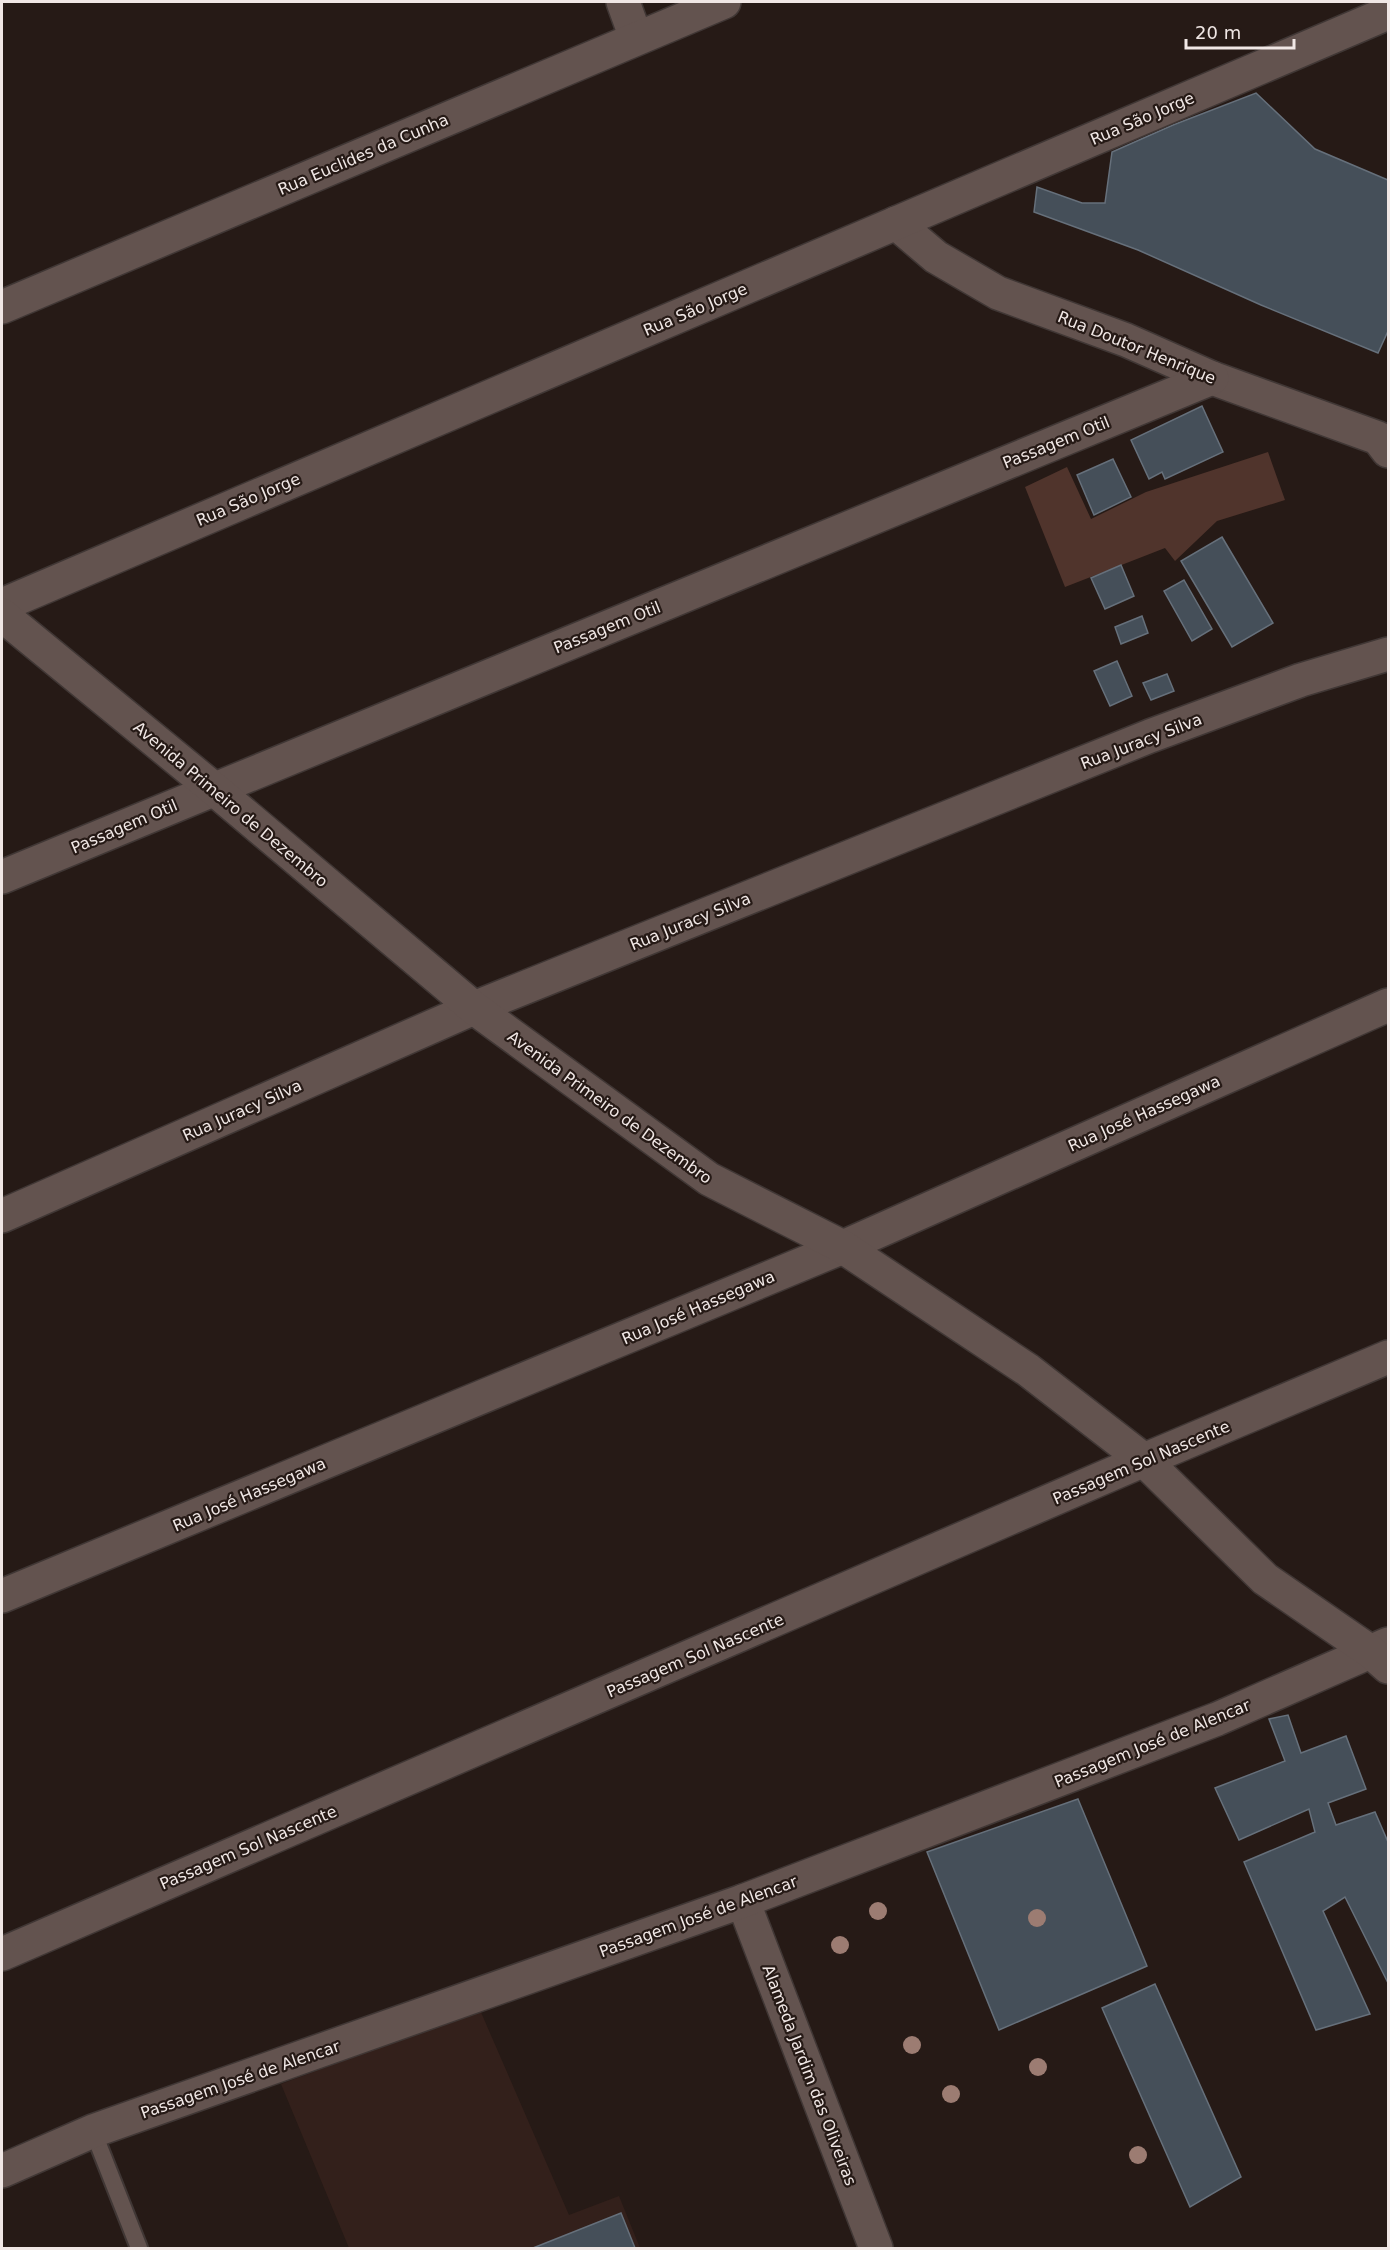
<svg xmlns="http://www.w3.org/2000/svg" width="1390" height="2250" font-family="'DejaVu Sans',sans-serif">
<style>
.built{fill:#33201b}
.green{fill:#50342c}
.building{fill:#454f59;stroke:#66707b;stroke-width:1.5}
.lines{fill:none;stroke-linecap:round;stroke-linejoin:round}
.service-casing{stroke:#403735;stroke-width:20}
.minor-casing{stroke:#403735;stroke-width:36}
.tertiary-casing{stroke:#403735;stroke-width:36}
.service{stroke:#63534f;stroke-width:16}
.minor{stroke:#63534f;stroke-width:33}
.tertiary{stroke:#63534f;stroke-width:33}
.tree{fill:#9c7c72}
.labels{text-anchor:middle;stroke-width:4.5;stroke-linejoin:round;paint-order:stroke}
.street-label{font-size:16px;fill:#f0e7e5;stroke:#261a16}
</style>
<rect width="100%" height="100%" fill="#261a16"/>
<polygon class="built" points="480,2010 569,2215 619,2196 640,2248 349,2248 281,2084"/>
<polygon class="green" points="1268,452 1285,500 1217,521 1175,561 1165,548 1065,587 1025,487 1067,467 1091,519 1146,492"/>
<g class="building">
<polygon points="1256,93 1315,149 1388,180 1388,331 1378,353 1261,305 1138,250 1034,212 1037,187 1082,203 1105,203 1112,152 1173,125"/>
<polygon points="1202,406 1223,452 1165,479 1162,472 1149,479 1131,440"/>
<polygon points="1113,459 1131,497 1094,515 1077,475"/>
<polygon points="1222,537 1273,623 1232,647 1181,561"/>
<polygon points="1121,565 1134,596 1105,609 1091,578"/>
<polygon points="1184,580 1212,629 1192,641 1164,591"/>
<polygon points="1142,616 1148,633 1121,644 1115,627"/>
<polygon points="1117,661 1132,696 1110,706 1094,671"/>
<polygon points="1167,674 1174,691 1151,700 1143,683"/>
<polygon points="1288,1715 1301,1753 1346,1736 1366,1789 1328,1803 1336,1825 1375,1812 1388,1842 1388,1983 1345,1897 1323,1911 1370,2014 1316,2030 1244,1862 1315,1832 1309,1809 1239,1840 1215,1788 1285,1761 1269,1719"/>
<polygon points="1078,1799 1147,1966 999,2030 927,1852"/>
<polygon points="1155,1984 1241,2177 1190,2207 1102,2008"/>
<polygon points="621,2213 635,2248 533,2248"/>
</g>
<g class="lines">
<g class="service-casing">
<polyline id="service" points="93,2131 139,2248"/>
</g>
<g class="minor-casing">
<g id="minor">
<polyline points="623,2 636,38"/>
<polyline points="896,223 936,257 998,293 1126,340 1212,378 1378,438 1388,451"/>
<polyline points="2,605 1388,13"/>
<polyline points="2,877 1212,378"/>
<polyline points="2,1216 474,1008 1150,736 1301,680 1388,654"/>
<polyline points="2,1596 843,1247 1388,1005"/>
<polyline points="743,1901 876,2248"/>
<polyline points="2,1954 1144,1460 1388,1357"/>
<polyline points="2,2171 93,2131 743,1901 1217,1719 1388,1644"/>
</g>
</g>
<g class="tertiary-casing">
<g id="tertiary">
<polyline points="2,307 724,2"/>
<polyline points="2,615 214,789 474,1008 709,1179 843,1247 1028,1370 1144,1460 1265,1579 1371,1652 1388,1667"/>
</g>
</g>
<use href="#service" class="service"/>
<use href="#minor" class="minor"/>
<use href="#tertiary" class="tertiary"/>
</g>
<g class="tree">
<circle cx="878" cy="1911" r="9"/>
<circle cx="1037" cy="1918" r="9"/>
<circle cx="840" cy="1945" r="9"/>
<circle cx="912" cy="2045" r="9"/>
<circle cx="1038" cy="2067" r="9"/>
<circle cx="951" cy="2094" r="9"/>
<circle cx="1138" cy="2155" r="9"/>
</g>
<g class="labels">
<g class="street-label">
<text transform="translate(1142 118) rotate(-23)" y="6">Rua São Jorge</text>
<text transform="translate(363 154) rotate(-23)" y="6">Rua Euclides da Cunha</text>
<text transform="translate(695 309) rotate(-23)" y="6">Rua São Jorge</text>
<text transform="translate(1137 347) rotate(22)" y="6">Rua Doutor Henrique</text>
<text transform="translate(1056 442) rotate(-22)" y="6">Passagem Otil</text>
<text transform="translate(248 499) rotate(-23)" y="6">Rua São Jorge</text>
<text transform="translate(607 627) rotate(-22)" y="6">Passagem Otil</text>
<text transform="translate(1141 741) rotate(-21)" y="6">Rua Juracy Silva</text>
<text transform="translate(231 804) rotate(40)" y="6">Avenida Primeiro de Dezembro</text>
<text transform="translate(124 826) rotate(-23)" y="6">Passagem Otil</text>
<text transform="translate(690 921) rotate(-22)" y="6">Rua Juracy Silva</text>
<text transform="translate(610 1107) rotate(36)" y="6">Avenida Primeiro de Dezembro</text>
<text transform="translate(242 1110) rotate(-24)" y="6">Rua Juracy Silva</text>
<text transform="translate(1144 1113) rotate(-24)" y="6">Rua José Hassegawa</text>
<text transform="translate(698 1307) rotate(-23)" y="6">Rua José Hassegawa</text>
<text transform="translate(1141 1462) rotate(-23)" y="6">Passagem Sol Nascente</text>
<text transform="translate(249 1494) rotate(-23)" y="6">Rua José Hassegawa</text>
<text transform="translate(695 1655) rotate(-23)" y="6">Passagem Sol Nascente</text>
<text transform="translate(1152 1743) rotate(-22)" y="6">Passagem José de Alencar</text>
<text transform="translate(248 1847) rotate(-23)" y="6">Passagem Sol Nascente</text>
<text transform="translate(698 1916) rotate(-20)" y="6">Passagem José de Alencar</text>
<text transform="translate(810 2075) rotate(69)" y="6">Alameda Jardim das Oliveiras</text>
<text transform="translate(240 2079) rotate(-19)" y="6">Passagem José de Alencar</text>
</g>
</g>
<rect width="1390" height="2250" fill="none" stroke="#f0e7e5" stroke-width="6"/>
<path d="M1186 39v9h108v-9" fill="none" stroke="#f0e7e5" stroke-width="3"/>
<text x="1195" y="39" font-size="18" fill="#f0e7e5" stroke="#261a16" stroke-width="4.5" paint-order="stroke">20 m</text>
</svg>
